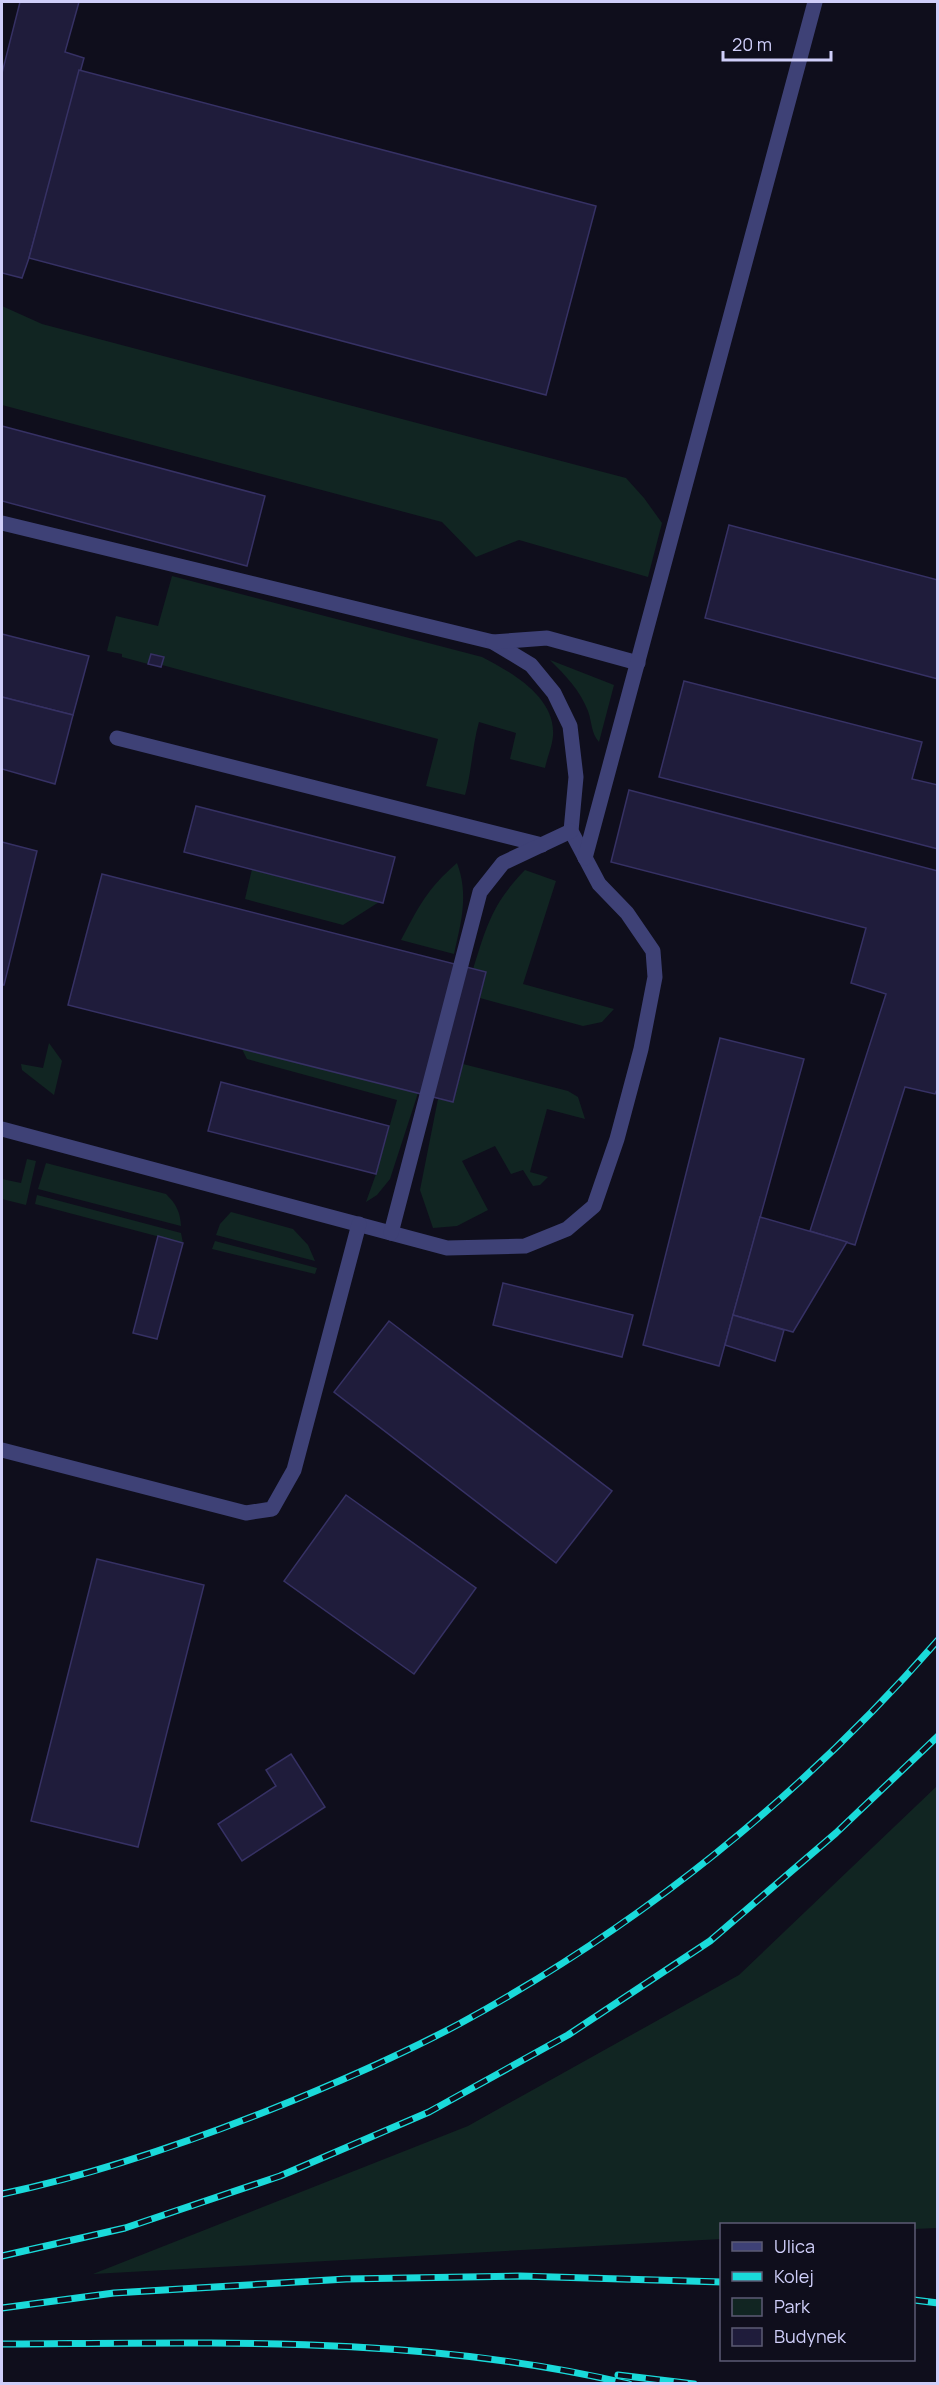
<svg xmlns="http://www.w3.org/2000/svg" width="939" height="2385" font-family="Manrope,sans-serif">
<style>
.green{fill:#112522}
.building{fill:#1f1c3b;stroke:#363164;stroke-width:1.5}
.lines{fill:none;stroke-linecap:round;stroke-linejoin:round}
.minor{stroke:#3e4176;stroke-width:15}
.rail-casing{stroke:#1adada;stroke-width:7}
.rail{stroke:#0f0e1c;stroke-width:4.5;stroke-dasharray:14;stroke-linecap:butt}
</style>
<rect width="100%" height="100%" fill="#0f0e1c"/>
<g class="green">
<polygon points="2,306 42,324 626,478 644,498 662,523 648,577 519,540 476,557 442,522 2,405"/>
<path d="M172,576L482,657C511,672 556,697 553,736C552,747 547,758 545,768L510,759L516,733L479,722C472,746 472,771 465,795L426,786L438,739L162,665L164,657L151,654L148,664L122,657V654L107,651L116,616L158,626Z"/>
<path d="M550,660L614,685L599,742C591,733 592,722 588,711C580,690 565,675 550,660Z"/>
<path d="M457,863C469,895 461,923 454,954L401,940C419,906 427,889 457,863Z"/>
<polygon points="252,869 379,902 343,925 245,899"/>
<path d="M525,870L556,881L523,984L614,1009L602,1022L583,1026L480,998L486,972L473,969C487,925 492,904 525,870Z"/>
<polygon points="49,1043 62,1061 54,1095 22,1070 21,1064 43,1068"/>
<polygon points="242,1049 418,1093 390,1179 377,1195 366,1202 376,1174 397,1100 247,1059"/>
<polygon points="463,1064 568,1091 578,1097 585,1119 547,1109 530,1172 548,1177 540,1185 533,1186 523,1170 511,1174 495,1146 462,1161 488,1210 457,1226 433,1228 420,1190 438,1099 453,1102"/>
<polygon points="27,1159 36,1161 26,1205 2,1199 2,1179 21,1183"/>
<path d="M46,1163L166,1194C176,1204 180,1211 181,1226L38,1189Z"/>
<polygon points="37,1195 181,1233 183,1243 35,1204"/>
<polygon points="231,1212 293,1229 308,1245 315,1261 216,1235 220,1224"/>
<polygon points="215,1241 317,1268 315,1274 212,1249"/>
<polygon points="937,1786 937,2228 914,2229 914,2224 722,2224 721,2239 93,2274 468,2126 739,1975"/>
</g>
<g class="building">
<polygon points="20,2 79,2 65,52 84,58 29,258 22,278 2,273 2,73"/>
<polygon points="79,70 596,206 546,395 29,258"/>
<polygon points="2,426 265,496 247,566 2,501"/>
<polygon points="729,525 938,580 938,679 705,618"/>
<polygon points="2,634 89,656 73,715 2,697"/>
<polygon points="151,654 164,657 161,667 148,664"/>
<polygon points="684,681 922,742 912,779 938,785 938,849 659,777"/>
<polygon points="2,697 73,715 55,784 2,769"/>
<polygon points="629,790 938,871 938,1087 935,1094 905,1087 855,1245 810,1231 886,994 851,983 866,928 611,862"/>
<polygon points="196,806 395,857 383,903 184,852"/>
<polygon points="2,842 37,851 4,985 2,985"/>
<polygon points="102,874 486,972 453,1102 68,1005"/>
<polygon points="720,1038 804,1059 719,1366 643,1345"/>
<polygon points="221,1082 389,1126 376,1174 208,1131"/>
<polygon points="760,1217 847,1242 793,1332 733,1315"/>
<polygon points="158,1236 183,1243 157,1339 133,1333"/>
<polygon points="503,1283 633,1315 622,1357 493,1325"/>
<polygon points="733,1315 784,1330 775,1361 725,1345"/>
<polygon points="389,1321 612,1491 556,1563 334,1392"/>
<polygon points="346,1495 476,1588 414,1674 284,1581"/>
<polygon points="97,1559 204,1585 138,1847 31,1821"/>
<polygon points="291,1754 325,1807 242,1861 218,1824 276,1786 266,1770"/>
</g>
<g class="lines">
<g class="minor">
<polyline points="2,523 493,642 531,665 554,693 570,726 576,777 571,831 599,884 627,913 653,951 655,977 641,1049 617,1139 594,1206 567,1229 525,1246 447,1248 2,1129"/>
<polyline points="493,642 547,638 638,663"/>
<polyline points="117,738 542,845"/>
<polyline points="585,858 815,2"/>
<polyline points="391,1233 480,892 503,863 571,831"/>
<polyline points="2,1450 246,1513 272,1509 294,1470 359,1224"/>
</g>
<g class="rail-casing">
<g id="rail">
<path d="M2,2194C92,2175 181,2145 267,2111C332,2085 397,2057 459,2024C640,1926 803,1795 938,1640"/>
<polyline points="2,2256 125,2228 280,2176 429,2112 568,2035 710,1941 836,1833 938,1736"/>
<polyline points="914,2300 938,2303"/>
<polyline points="2,2308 114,2293 346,2279 520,2276 722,2282"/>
<path d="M2,2344C211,2343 424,2335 629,2384"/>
<polyline points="618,2375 694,2384"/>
</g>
</g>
<use href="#rail" class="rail"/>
</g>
<rect width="939" height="2385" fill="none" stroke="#cfcef9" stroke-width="6"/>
<rect x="720" y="2223" width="195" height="138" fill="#0f0e1c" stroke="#5c5b74" stroke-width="1.5"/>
<rect x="732" y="2242" width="30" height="9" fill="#3e4176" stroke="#5c5b74" stroke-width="1.5"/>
<text x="774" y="2253" font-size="18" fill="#cfcef9">Ulica</text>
<rect x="732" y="2272" width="30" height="9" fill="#1adada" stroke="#5c5b74" stroke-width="1.5"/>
<text x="774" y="2283" font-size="18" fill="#cfcef9">Kolej</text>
<rect x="732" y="2298" width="30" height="18" fill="#112522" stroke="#5c5b74" stroke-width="1.5"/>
<text x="774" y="2313" font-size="18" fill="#cfcef9">Park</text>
<rect x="732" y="2328" width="30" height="18" fill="#1f1c3b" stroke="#5c5b74" stroke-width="1.5"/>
<text x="774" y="2343" font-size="18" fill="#cfcef9">Budynek</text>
<path d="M723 51v9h108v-9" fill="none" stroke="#cfcef9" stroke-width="3"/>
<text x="732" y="51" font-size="18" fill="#cfcef9" stroke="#0f0e1c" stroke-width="4.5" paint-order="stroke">20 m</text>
</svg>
